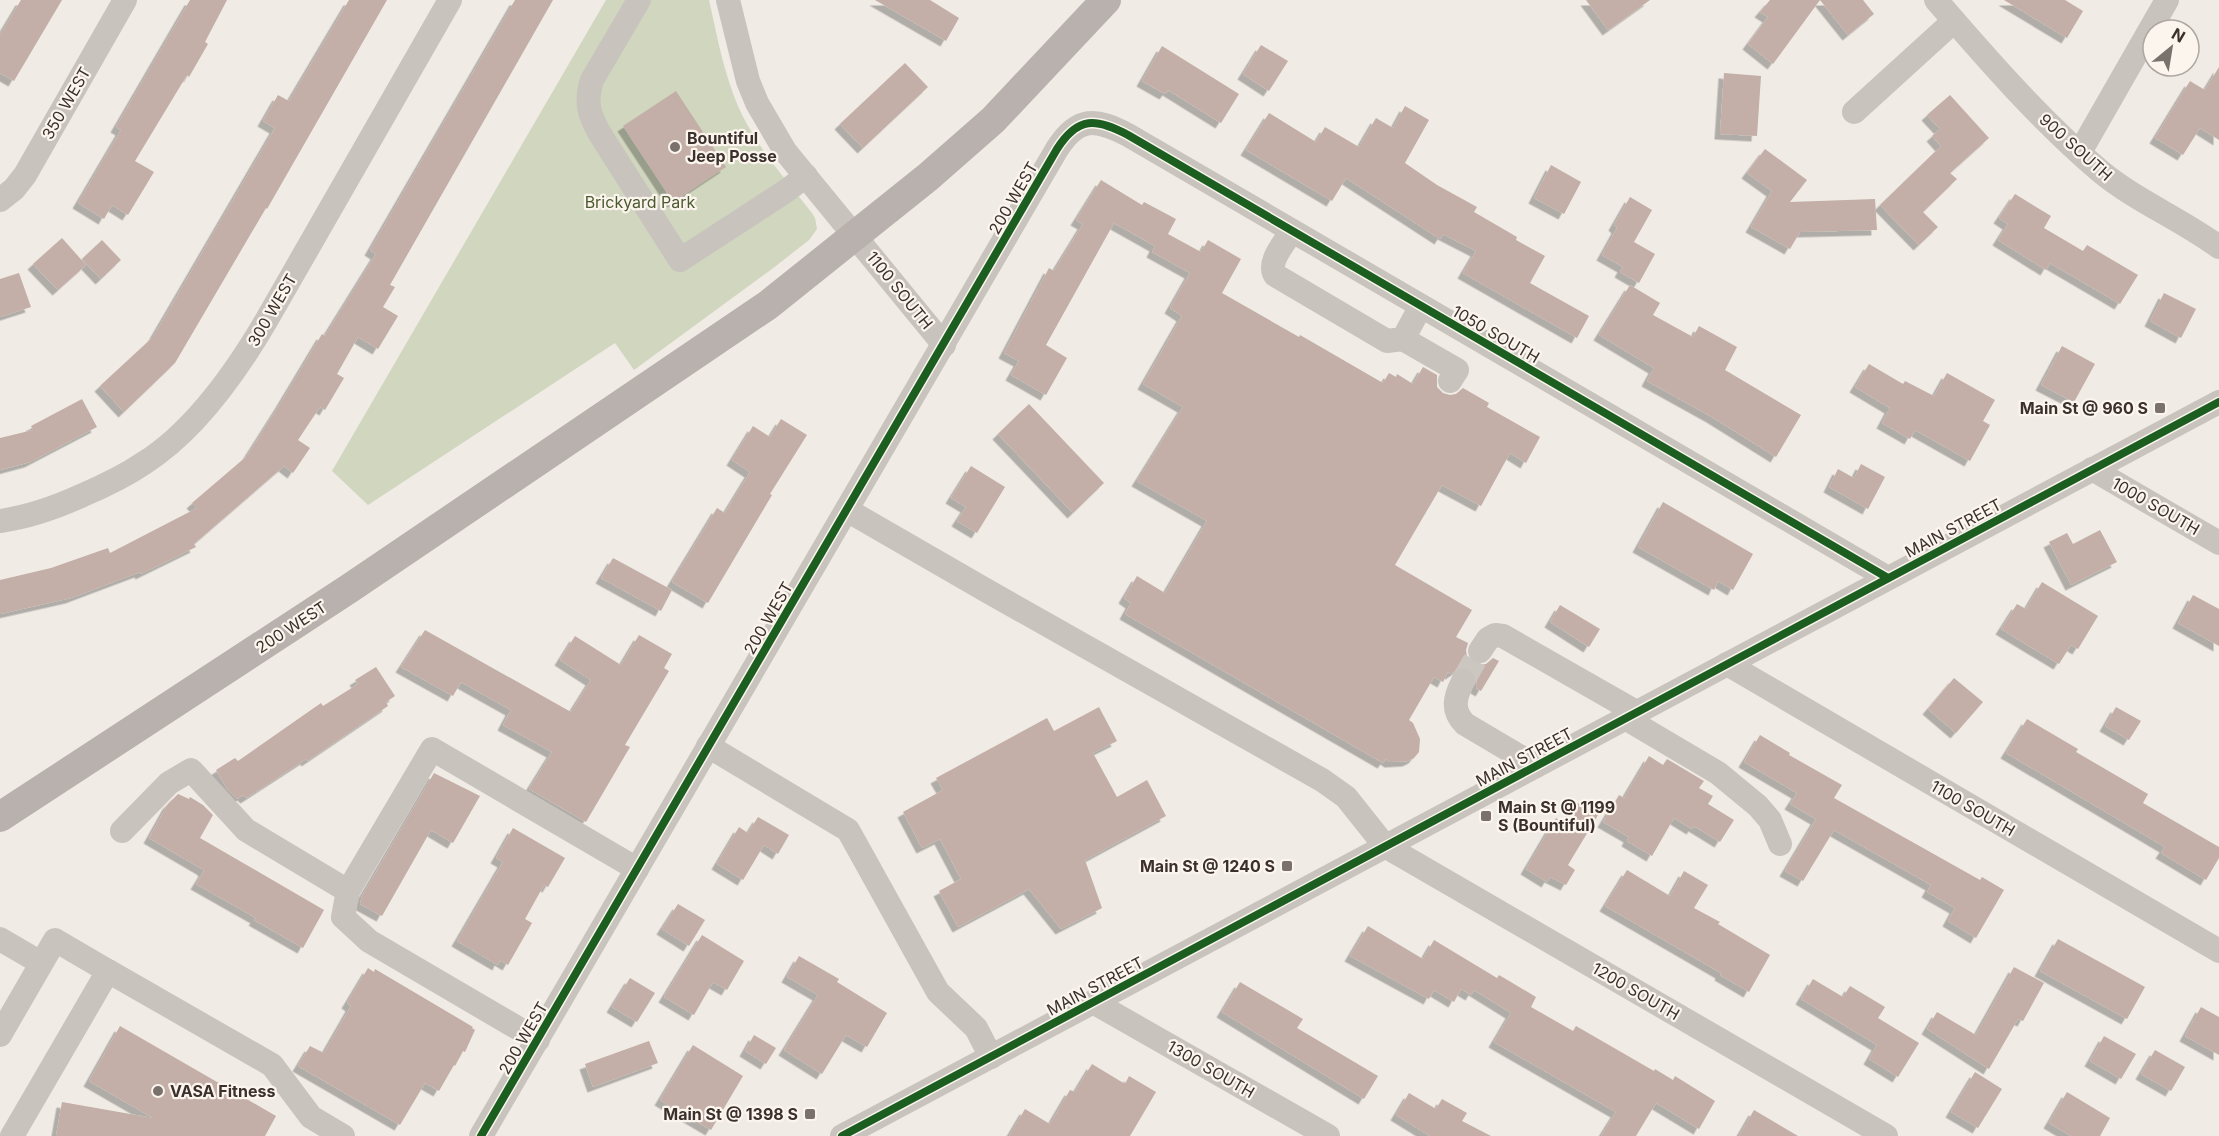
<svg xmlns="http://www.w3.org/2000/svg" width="2219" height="1136" font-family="Inter,sans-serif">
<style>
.green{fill:#d1d6bf}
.building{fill:#c3afa7;filter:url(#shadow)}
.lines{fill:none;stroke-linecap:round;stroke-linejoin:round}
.minor-tunnel{stroke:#ccc6c0;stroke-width:24;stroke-dasharray:24 12;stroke-linecap:butt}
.minor{stroke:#c9c3be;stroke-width:24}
.major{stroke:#b8b1ad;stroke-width:30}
.cycleway-casing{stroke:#fbf5ee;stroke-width:11}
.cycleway{stroke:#1b5e20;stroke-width:8}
.poi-dot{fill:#7a716c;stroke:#fbf5ee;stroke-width:2}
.labels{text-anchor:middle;stroke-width:4.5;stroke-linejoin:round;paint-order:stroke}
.street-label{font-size:16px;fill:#3b302b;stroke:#fbf5ee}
.poi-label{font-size:16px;font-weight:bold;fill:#3b302b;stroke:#fbf5ee;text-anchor:start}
.park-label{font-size:16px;fill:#4a5a2e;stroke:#fbf5ee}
</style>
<defs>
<filter id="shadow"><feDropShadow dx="-5.5" dy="5.5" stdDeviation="0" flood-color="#0004"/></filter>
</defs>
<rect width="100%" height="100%" fill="#f0ebe5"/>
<path class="green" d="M606,0H709C719,44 727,92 751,131C768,160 791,186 812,213L815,218L817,229L809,240L772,269L634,370L615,343L368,505L332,471Z"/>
<g class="building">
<polygon points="21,0 62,0 14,81 0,73 0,35"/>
<polygon points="190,0 227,0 205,42 208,44 189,77 187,75 135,161 154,172 128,215 112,205 104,219 78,203 121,130 116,127"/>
<polygon points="349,0 387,0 267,209 266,208 175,363 124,412 100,386 153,337 275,128 263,121 278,95 289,101"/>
<polygon points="515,0 553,0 390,285 395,287 383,307 398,316 378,349 358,337 337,374 344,378 325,410 320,407 298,440 310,448 293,473 284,466 194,544 196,547 141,574 140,572 71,598 0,614 0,580 51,568 108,548 110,553 197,508 192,503 247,456 280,404 322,334 325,336 376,254 370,250"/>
<polygon points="875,0 930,0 959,18 946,41"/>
<polygon points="1586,0 1650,0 1608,30"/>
<polygon points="1770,0 1863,0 1874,14 1848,35 1820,0 1773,64 1748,44 1768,17 1760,12"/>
<polygon points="2004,0 2065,0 2083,11 2067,38"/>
<polygon points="1261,45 1288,61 1269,91 1243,74"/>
<polygon points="1162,46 1239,94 1221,123 1168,90 1165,94 1142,81"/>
<polygon points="905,63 928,87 863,148 840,124"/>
<polygon points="2219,67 2219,140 2200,128 2183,155 2155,138 2190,81 2205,90"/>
<polygon points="1724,73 1761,76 1757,136 1720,134"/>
<polygon points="676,91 726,167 673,202 623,126"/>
<polygon points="1950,95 1989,138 1950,173 1957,179 1923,212 1938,227 1919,245 1880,205 1941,146 1932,136 1940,129 1927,115"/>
<polygon points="1405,106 1429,120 1405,163 1437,185 1477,207 1474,212 1517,237 1516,240 1545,256 1530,283 1589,316 1577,338 1463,273 1476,251 1443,234 1440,239 1346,178 1332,201 1246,150 1269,113 1316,142 1325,127 1359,147 1376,118 1393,128"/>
<polygon points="1765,149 1807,180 1790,202 1875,199 1877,230 1800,232 1790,249 1751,227 1772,191 1747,173"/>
<polygon points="1551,165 1581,182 1564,214 1534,198"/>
<polygon points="1101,180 1142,205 1144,202 1176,219 1168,234 1201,252 1208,240 1241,259 1222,293 1299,337 1300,335 1383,383 1389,373 1396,377 1397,374 1413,384 1423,367 1437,375 1437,387 1443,393 1450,395 1456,394 1463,388 1489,403 1487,407 1540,437 1526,463 1510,453 1481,506 1442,485 1395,565 1472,610 1456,637 1468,643 1466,650 1467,657 1473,663 1480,665 1486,664 1493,658 1499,661 1481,691 1476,688 1477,679 1474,672 1469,668 1461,667 1451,674 1448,672 1443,682 1434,677 1409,720 1413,723 1420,739 1419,752 1414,758 1408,761 1390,762 1386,759 1383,763 1125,614 1131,603 1124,598 1137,576 1165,593 1207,521 1137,481 1183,407 1143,384 1182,316 1170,308 1190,273 1152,252 1155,246 1114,223 1046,345 1067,358 1046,395 1011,375 1019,361 1004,353 1049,268 1054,271 1083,224 1076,220"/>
<polygon points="2015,194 2051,216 2044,228 2083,251 2087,245 2138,275 2120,304 2050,263 2046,270 1998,240 2008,224 1999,218"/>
<polygon points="1630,197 1652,210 1634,242 1655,254 1639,283 1620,272 1623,267 1602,255 1617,228 1614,225"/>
<polygon points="62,238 86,265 58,290 33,264"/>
<polygon points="102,240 121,260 101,279 82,259"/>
<polygon points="19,273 31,307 0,317 0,279"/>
<polygon points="1630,285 1660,303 1653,315 1693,337 1699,326 1737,347 1725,370 1801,415 1776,457 1712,417 1647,381 1654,368 1599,335"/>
<polygon points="2164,293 2196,309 2181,338 2150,321"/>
<polygon points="2062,346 2095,364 2074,402 2041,385"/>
<polygon points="1869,364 1903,384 1905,381 1934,396 1947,373 1995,400 1983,421 1990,425 1970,461 1915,430 1910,439 1882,423 1890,408 1855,387"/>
<polygon points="82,399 97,427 30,462 0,470 0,438 33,430 31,426"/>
<polygon points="1029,404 1104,483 1073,513 998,434"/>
<polygon points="781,419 807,435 770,494 772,495 708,603 672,582 717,508 725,513 750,472 732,460 753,426 770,437"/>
<polygon points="1861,464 1885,477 1868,509 1829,487 1838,469 1854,478"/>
<polygon points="971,466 1005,487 977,533 957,521 966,507 951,498"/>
<polygon points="1663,502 1753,554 1733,590 1718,581 1714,590 1638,547"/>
<polygon points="2100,530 2117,562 2071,585 2049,542 2067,533 2073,544"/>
<polygon points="613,558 672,590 661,611 601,578"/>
<polygon points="2042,582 2098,616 2078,649 2071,645 2059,664 2001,629 2017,604 2026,609"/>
<polygon points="2193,595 2219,609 2219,646 2178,623"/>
<polygon points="1560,605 1600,629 1589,647 1550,622"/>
<polygon points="425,630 571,712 591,680 560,660 575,636 621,665 639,635 672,654 664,668 669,671 625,745 630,747 586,822 529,789 552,752 503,725 511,710 461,682 453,696 401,667"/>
<polygon points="376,667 395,696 386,702 388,706 307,761 306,759 246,798 243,795 237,799 228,790 216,770 235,758 238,761 321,703 323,706 358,684 355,680"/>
<polygon points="1954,678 1983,702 1956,733 1928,709"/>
<polygon points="1099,707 1117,741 1093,753 1117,797 1147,780 1166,816 1085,860 1102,908 1061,929 1029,889 958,927 939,891 961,879 940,839 922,848 903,812 943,790 936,778 1047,718 1054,731"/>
<polygon points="2116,707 2141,721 2129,740 2105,726"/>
<polygon points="2027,719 2078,749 2076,752 2148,794 2143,803 2219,847 2219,858 2206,880 2161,853 2165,847 2006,753"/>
<polygon points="1760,735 1790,753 1789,755 1842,785 1834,798 1980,880 1982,877 2004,890 1976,938 1948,921 1955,908 1927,892 1931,885 1834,830 1803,881 1785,871 1816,819 1790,804 1797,793 1744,762"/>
<polygon points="1649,756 1663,765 1667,759 1704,781 1699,788 1713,796 1708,804 1734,820 1720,842 1694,826 1692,829 1674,818 1652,856 1627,841 1629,837 1603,822 1619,795 1624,798"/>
<polygon points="434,773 480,796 453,843 431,830 382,916 360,904 362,896"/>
<polygon points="178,794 189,799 190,797 203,805 213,815 200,838 324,910 303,948 254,920 256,918 196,884 204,871 202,869 149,838 168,804"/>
<polygon points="1576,802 1598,815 1568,865 1575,870 1566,885 1550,877 1547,882 1526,869 1556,818 1564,823"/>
<polygon points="758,817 789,835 778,854 764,845 743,880 717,864 739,827 748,833"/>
<polygon points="513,828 565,858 548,887 544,885 525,919 532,923 508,965 500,960 498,965 457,941 503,862 496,858"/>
<polygon points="1627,870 1670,896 1684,871 1708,885 1694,908 1720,922 1718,924 1770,955 1749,992 1720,975 1721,973 1605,906"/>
<polygon points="678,904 705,920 689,946 662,929"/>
<polygon points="1368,926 1423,959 1434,940 1497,978 1499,975 1536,997 1531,1007 1573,1031 1576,1026 1654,1071 1655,1069 1673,1080 1675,1076 1715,1101 1699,1129 1656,1103 1636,1136 1601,1136 1616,1112 1494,1042 1511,1013 1474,990 1471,995 1461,989 1454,1002 1434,990 1429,999 1350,956"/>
<polygon points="702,935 744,961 727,990 713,982 694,1015 664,997"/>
<polygon points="2058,939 2145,987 2127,1019 2040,971"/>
<polygon points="799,956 839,979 837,982 887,1013 867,1047 846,1035 822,1074 784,1050 818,995 787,977"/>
<polygon points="2014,967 2044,983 2023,1021 2018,1019 1989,1069 1927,1029 1937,1012 1976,1035"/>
<polygon points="368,968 374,972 375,969 473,1027 472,1028 475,1030 465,1052 463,1051 455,1066 454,1065 439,1091 425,1083 400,1125 298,1066 310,1046 324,1053 351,1006 347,1003"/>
<polygon points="630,978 655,993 637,1022 612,1007"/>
<polygon points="1813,979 1843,997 1850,986 1885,1007 1878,1018 1919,1043 1898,1077 1869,1059 1877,1045 1801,999"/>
<polygon points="1240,982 1303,1019 1297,1028 1378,1076 1364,1099 1222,1012"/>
<polygon points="2201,1007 2219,1017 2219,1055 2185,1036"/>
<polygon points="120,1026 276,1116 265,1136 56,1136 62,1102 153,1118 89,1081"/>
<polygon points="754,1035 776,1048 766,1064 745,1051"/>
<polygon points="2104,1036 2136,1054 2121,1079 2090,1061"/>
<polygon points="649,1041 658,1063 593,1087 585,1064"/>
<polygon points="693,1045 743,1076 711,1130 660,1100"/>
<polygon points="2155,1050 2185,1067 2171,1091 2141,1074"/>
<polygon points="1092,1064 1125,1084 1129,1076 1156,1092 1130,1136 1009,1136 1025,1109 1050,1124 1070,1090 1075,1092"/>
<polygon points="1975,1072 2002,1089 1978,1128 1951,1112"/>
<polygon points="2067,1092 2110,1118 2100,1136 2071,1136 2049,1123"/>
<polygon points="1409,1093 1436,1109 1442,1099 1467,1113 1462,1121 1491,1136 1430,1136 1396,1115"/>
<polygon points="1754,1110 1798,1136 1739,1136"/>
</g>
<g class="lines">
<polyline class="minor-tunnel" points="1463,681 1480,651"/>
<g class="minor">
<path d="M639,0L592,80C585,102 589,115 600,134L680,260L786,191L806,176"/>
<polyline points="728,0 748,81 757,103 785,151 944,345"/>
<path d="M1936,0C1987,59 2040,120 2100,171C2136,201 2181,219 2219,247"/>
<polyline points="1854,112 1954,21"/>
<polyline points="2080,152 2167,0"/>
<polyline points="0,200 14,189 25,175 125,0"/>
<path d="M1292,231C1285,242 1267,262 1275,275L1387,341L1403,339L1421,306"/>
<polyline points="1403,339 1457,370 1450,381"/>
<polyline points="2092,469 2219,543"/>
<polyline points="847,510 989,592 1322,780 1346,797 1385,846 1886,1136"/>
<path d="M0,521C29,517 57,507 83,495C104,486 125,476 144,463C195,431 236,372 266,321L450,0"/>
<polyline points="1480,651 1488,639 1495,635 1503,636 1636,712"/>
<polyline points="1727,664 2219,951"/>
<path d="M1463,681C1455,697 1451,710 1465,724L1536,766"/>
<polyline points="1625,718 1718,773 1758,806 1770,820 1780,844"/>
<polyline points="708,746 848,830 938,992 976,1028 991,1057"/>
<polyline points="122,831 169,783 191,770 246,830 348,891"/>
<polyline points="0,939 41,963"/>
<polyline points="1093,1002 1328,1136"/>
<polyline points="0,1035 55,940 108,971"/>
<polyline points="538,1040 369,941 343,917 348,891 432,749 637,869"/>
<polyline points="12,1136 108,971 272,1065 311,1117 343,1136"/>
<path d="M481,1136L1057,149C1078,116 1096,118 1128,135L1888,578"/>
<polyline points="842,1136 2219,402"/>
</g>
<polyline class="major" points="0,817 350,588 768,305 928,177 993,120 1106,0"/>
<g class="cycleway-casing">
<g id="cycleway">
<path d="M481,1136L1057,149C1078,116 1096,118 1128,135L1888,578"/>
<polyline points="842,1136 2219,402"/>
</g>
</g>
<use href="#cycleway" class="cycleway"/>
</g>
<g class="poi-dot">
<circle cx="675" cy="147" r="6"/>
<rect x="2154" y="402" width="12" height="12" rx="3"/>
<rect x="1480" y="810" width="12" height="12" rx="3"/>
<rect x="1281" y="860" width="12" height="12" rx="3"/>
<circle cx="158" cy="1091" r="6"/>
<rect x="804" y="1108" width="12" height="12" rx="3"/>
</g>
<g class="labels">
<g class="street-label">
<text transform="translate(66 103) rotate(-60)" y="6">350 WEST</text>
<text transform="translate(2076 147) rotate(42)" y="6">900 SOUTH</text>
<text transform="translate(1013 198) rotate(-60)" y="6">200 WEST</text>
<text transform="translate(900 290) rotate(51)" y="6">1100 SOUTH</text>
<text transform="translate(272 310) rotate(-60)" y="6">300 WEST</text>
<text transform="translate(1496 334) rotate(30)" y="6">1050 SOUTH</text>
<text transform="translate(2156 506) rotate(30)" y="6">1000 SOUTH</text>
<text transform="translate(1953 528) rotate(-28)" y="6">MAIN STREET</text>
<text transform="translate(768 618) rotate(-60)" y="6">200 WEST</text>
<text transform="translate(291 627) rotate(-33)" y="6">200 WEST</text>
<text transform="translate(1524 757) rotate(-28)" y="6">MAIN STREET</text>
<text transform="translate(1973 808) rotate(30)" y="6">1100 SOUTH</text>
<text transform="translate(1095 986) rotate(-28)" y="6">MAIN STREET</text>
<text transform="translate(1636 991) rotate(30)" y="6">1200 SOUTH</text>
<text transform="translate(523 1038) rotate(-60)" y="6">200 WEST</text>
<text transform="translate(1211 1069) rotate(30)" y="6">1300 SOUTH</text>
</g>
<g class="poi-label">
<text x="687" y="144">Bountiful<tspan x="687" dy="18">Jeep Posse</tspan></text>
<text x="2148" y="414" text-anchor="end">Main St @ 960 S</text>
<text x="1498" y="813">Main St @ 1199<tspan x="1498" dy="18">S (Bountiful)</tspan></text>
<text x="1275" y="872" text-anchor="end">Main St @ 1240 S</text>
<text x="170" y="1097">VASA Fitness</text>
<text x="798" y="1120" text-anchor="end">Main St @ 1398 S</text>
</g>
<g class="park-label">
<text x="640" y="208">Brickyard Park</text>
</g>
</g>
<g transform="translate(2171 48) rotate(30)"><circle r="28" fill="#fbf5ee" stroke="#aea6a0" stroke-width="1.5"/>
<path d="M0-4.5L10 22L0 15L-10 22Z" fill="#7a716c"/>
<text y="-9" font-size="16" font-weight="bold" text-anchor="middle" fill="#3b302b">N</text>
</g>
</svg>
